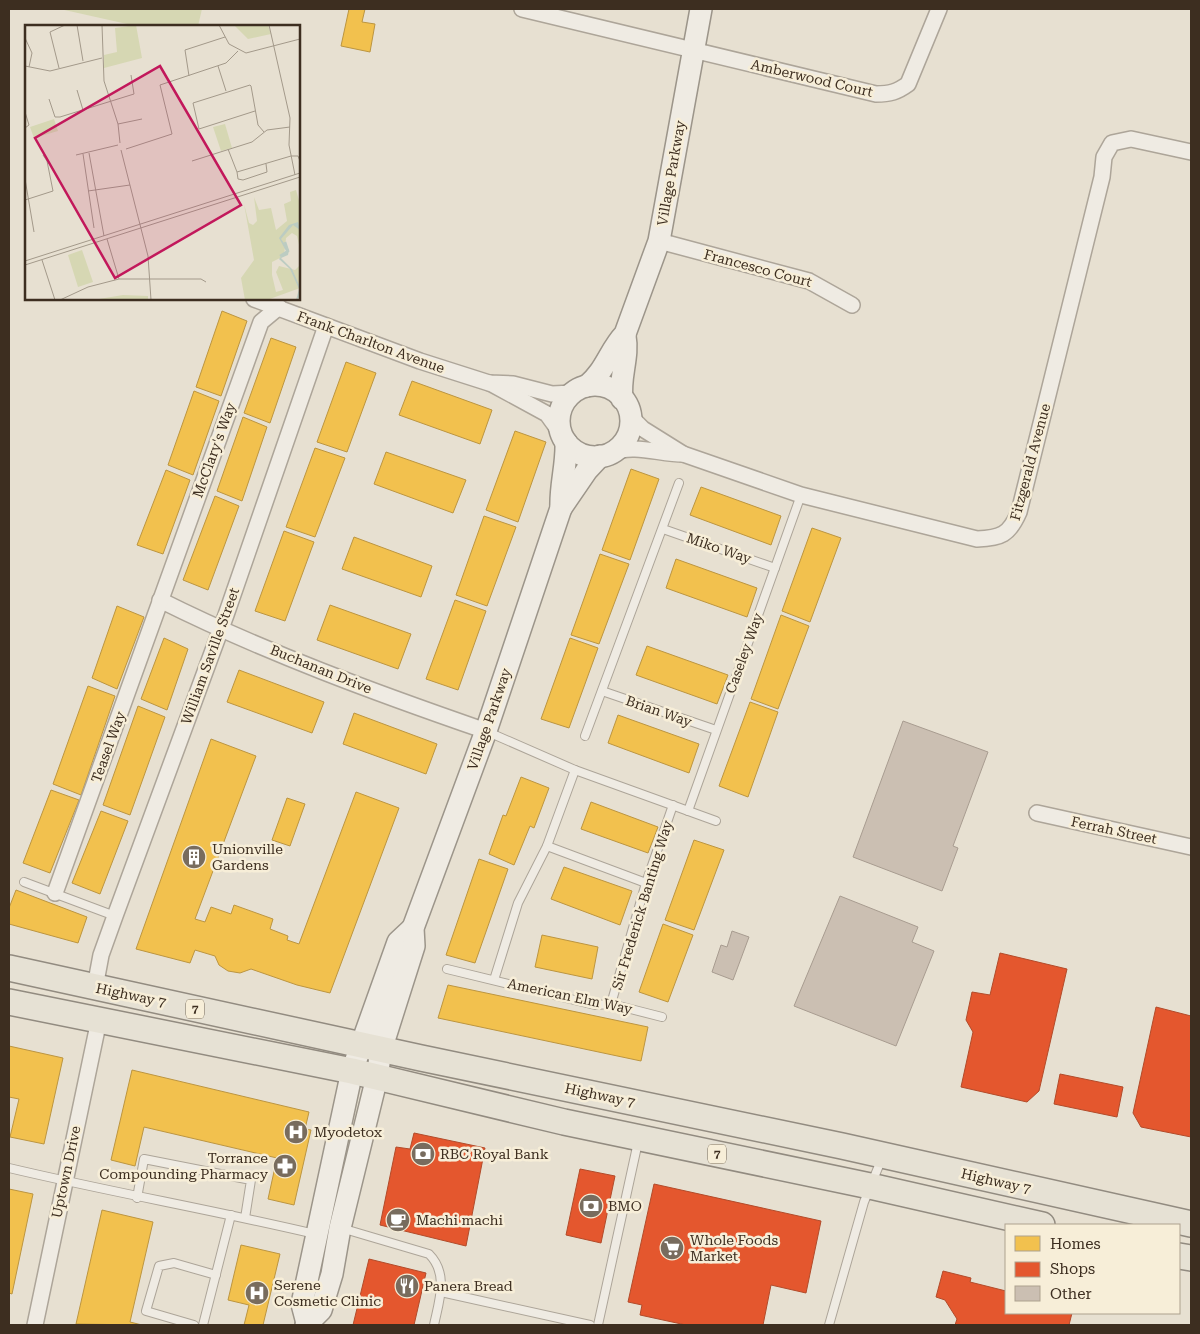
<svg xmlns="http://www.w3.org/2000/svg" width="1200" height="1334" font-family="'Roboto Serif',serif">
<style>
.green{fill:#d6d7b3}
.homes{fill:#f2c14e;stroke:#bc9540}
.shops{fill:#e4572e;stroke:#b24b2a}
.building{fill:#cbbfb2;stroke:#a89c90}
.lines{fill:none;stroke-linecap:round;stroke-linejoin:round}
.service-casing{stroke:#ada599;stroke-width:10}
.minor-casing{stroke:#ada599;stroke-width:18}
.secondary-casing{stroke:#9c958a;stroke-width:24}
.primary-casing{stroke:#928b80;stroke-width:28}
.service{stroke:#efebe3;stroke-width:8}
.minor{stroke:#efebe3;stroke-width:15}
.secondary{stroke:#efebe3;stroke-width:21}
.primary{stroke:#e6e1d4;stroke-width:25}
.labels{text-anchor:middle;stroke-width:5;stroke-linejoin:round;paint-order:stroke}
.shield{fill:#f7eed8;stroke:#756857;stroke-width:1}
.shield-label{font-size:12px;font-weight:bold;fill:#3d2e20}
.street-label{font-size:14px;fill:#3d2e20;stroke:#f7eed8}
.poi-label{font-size:14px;fill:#3d2e20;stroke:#f7eed8;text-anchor:start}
.inset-river{fill:none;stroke:#bcccc2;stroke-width:2.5}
.inset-road{fill:none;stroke:#a3998a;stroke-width:1}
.view{fill:#c2185b;fill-opacity:0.15;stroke:#c2185b;stroke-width:2.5}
.inset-edge{fill:none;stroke:#3d2e20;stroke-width:2.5}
</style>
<rect width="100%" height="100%" fill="#e7e0d1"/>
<polygon class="green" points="60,9 202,9 198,26 136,26"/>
<g class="homes">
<polygon points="349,9 365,9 362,22 375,24 370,52 341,46"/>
<polygon points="222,311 247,321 221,396 196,387"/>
<polygon points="271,338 296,347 270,423 244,413"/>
<polygon points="346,362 376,373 347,452 317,442"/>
<polygon points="412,381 492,410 480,444 399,415"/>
<polygon points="194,391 219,401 193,475 168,465"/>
<polygon points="243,417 267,427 242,501 217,491"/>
<polygon points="515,431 546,442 518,522 486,510"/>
<polygon points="315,448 345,458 315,537 286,527"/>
<polygon points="386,452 466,480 453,513 374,484"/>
<polygon points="631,469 659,479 630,560 602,550"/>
<polygon points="166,470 190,480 163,554 137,545"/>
<polygon points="701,487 781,516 771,545 690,515"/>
<polygon points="215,496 239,506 208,590 183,580"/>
<polygon points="484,516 516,527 487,606 456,595"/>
<polygon points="812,528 841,538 810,622 782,611"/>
<polygon points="284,531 314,542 285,621 255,611"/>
<polygon points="354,537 432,566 421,597 342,569"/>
<polygon points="600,554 629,564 599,644 571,635"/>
<polygon points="676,559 757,588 747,617 666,588"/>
<polygon points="455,600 486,611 458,690 426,679"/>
<polygon points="330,605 411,634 398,669 317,640"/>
<polygon points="117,606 144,617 117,689 92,678"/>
<polygon points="781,615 809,626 778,709 751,699"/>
<polygon points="164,638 188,649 167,710 141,699"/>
<polygon points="570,638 598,648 569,728 541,719"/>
<polygon points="647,646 728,675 717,704 636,675"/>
<polygon points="239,670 324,702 312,733 227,702"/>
<polygon points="88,686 115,696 81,795 53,784"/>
<polygon points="750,702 778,712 748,797 719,786"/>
<polygon points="138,706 165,717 130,815 103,805"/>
<polygon points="354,713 437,744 426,774 343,744"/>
<polygon points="618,715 699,744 689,773 608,743"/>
<polygon points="211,739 256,756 195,919 205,922 211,907 231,914 234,905 273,919 270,929 288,936 287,940 299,944 356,792 399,808 330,993 297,985 251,969 240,973 228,971 219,965 215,956 195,950 190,963 136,949"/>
<polygon points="521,777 549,788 534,828 530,826 514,865 489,854 503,815 506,816"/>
<polygon points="51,790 79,800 50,873 23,863"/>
<polygon points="287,798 305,804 290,846 272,840"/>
<polygon points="591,802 658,827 648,853 581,829"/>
<polygon points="101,811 128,821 100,894 72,883"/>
<polygon points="694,840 724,850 694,930 665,920"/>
<polygon points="479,859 508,869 475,963 446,955"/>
<polygon points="564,867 632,891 620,925 551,899"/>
<polygon points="16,890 87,917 78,943 9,924 9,908"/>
<polygon points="663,924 693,935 668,1002 639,992"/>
<polygon points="542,935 598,947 592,979 535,967"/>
<polygon points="448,985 648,1027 641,1061 438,1018"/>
<polygon points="9,1046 63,1058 44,1144 10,1137 19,1099 9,1097"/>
<polygon points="132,1070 309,1112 305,1129 311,1130 294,1205 268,1199 277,1158 144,1127 135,1166 111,1160"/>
<polygon points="9,1189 33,1194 12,1294 9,1293"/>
<polygon points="102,1210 153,1222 130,1322 142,1325 76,1324"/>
<polygon points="241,1245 280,1254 263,1325 244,1325 249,1305 228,1300"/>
</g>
<g class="shops">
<polygon points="1000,953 1067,969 1039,1091 1027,1102 961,1087 973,1032 966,1020 972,992 990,995"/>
<polygon points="1156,1007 1191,1016 1191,1137 1141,1127 1133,1113"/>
<polygon points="1060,1074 1123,1087 1117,1117 1054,1104"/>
<polygon points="414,1133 485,1148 466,1246 380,1225 396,1147 410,1149"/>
<polygon points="580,1169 615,1176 601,1243 566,1235"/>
<polygon points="654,1184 821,1221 806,1293 771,1285 763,1325 686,1325 640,1315 642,1305 628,1302"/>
<polygon points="369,1259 426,1273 414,1325 353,1325"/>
<polygon points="943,1271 971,1278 970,1282 1006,1291 1006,1313 1072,1313 1069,1325 955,1325 957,1319 945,1300 936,1297"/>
</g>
<g class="building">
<polygon points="903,721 988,752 953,846 958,848 942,891 853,857"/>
<polygon points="840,896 918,927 912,942 934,951 896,1046 794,1006"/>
<polygon points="732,931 749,937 733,980 712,972 721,945 727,947"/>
</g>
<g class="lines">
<g class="service-casing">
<g id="service">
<polyline points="663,529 775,568"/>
<polyline points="602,691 716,730"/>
<polyline points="488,732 575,770 716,821"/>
<polyline points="585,736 679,483"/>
<polyline points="688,811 801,495"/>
<polyline points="547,846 646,883"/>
<polyline points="24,882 115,916"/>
<polyline points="447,969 595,1005 611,1004 662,1017"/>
<polyline points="494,980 518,903 547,846 575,770"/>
<polyline points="611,1004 646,883 673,805"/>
<path d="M9,1168C110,1192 213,1210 315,1234"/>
<polyline points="137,1198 144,1159 251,1180 245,1218"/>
<path d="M341,1228L429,1254C449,1274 439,1301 434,1325"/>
<polyline points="441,1292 590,1325"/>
<polyline points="194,1325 146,1311 159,1266 174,1263 216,1275"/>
<polyline points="203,1325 231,1215"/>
<polyline points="598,1325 638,1142"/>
<polyline points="829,1325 864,1202 882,1158"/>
</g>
</g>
<g class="minor-casing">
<g id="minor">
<path d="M522,9L876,94C890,94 897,92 908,84L939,9"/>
<polyline points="659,241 809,281 852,305"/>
<polyline points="254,299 420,361 489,383 513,384 552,394 573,393"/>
<polyline points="490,383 547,414 560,432"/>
<path d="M630,416L643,429L683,454L801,495L977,539C1001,538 1009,535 1019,512L1102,177L1104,157L1112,143L1131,139L1191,152"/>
<path d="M613,452C635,444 660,454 683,454"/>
<path d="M160,600C264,652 376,693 486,731"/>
<polyline points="1037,813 1191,847"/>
<polyline points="55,893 261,322 279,307"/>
<polyline points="95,987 101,955 115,916 226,615 326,326"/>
<polyline points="35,1325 99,1020"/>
</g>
</g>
<g class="secondary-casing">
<g id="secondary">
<circle cx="595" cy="421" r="36"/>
<path d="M587,386C606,370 609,351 625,334L659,241L701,9"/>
<path d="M622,399C619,377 629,357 625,336"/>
<polyline points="561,508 587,470 600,456"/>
<polyline points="307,1323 302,1304 352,1071 398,942 413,928"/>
<path d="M306,1325L321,1310L332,1274L340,1228L377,1077L381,1050L414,946L413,928L486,731L561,508C560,485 567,465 566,442"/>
</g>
</g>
<g class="primary-casing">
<g id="primary">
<polyline points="9,968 421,1058 842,1146 1191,1224"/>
<polyline points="9,1002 352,1071 564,1122 870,1186 1042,1225"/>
<polyline points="1179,1256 1191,1258"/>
</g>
</g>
<use href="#service" class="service"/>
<use href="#minor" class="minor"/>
<use href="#secondary" class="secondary"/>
<use href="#primary" class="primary"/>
</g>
<defs>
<g id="building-disc" transform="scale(1.25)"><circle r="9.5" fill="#786c5e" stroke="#f7eed8"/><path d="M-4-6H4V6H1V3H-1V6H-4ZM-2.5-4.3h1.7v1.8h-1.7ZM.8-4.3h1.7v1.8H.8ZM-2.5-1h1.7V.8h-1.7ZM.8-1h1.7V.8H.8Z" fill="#fff"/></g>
<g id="hospital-disc" transform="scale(1.25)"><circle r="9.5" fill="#786c5e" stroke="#f7eed8"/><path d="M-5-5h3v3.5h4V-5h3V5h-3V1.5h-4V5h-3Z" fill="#fff"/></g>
<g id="bank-disc" transform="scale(1.25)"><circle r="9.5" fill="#786c5e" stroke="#f7eed8"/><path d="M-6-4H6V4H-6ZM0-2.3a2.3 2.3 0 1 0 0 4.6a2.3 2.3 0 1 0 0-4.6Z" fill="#fff"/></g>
<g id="pharmacy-disc" transform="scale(1.25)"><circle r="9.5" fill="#786c5e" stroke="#f7eed8"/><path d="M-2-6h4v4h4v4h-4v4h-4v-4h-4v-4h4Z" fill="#fff"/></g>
<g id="cafe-disc" transform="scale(1.25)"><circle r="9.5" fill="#786c5e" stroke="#f7eed8"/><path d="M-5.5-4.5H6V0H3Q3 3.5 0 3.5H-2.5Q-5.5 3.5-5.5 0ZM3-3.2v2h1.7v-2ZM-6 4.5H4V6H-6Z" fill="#fff"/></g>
<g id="supermarket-disc" transform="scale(1.25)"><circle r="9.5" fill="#786c5e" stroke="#f7eed8"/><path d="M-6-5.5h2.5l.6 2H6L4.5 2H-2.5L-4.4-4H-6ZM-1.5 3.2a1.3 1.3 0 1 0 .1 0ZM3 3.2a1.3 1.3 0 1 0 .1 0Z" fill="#fff"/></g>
<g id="restaurant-disc" transform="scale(1.25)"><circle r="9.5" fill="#786c5e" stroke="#f7eed8"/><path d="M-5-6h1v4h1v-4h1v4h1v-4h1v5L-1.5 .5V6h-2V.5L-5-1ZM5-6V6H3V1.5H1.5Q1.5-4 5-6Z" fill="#fff"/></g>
</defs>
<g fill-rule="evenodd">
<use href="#building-disc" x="194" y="857"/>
<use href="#hospital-disc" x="296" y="1132"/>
<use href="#bank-disc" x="423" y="1154"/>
<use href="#pharmacy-disc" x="285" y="1166"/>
<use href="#bank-disc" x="591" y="1206"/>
<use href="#cafe-disc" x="398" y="1220"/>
<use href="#supermarket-disc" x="672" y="1248"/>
<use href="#restaurant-disc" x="407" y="1286"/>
<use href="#hospital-disc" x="257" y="1293"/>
</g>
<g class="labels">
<g class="shield">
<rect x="186" y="999.5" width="18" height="19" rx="4"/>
<rect x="708" y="1144.5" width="18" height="19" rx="4"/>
</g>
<g class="shield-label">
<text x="195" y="1013">7</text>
<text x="717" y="1158">7</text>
</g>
<g class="street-label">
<text transform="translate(812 78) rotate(13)" y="5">Amberwood Court</text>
<text transform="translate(671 173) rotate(-80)" y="5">Village Parkway</text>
<text transform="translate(758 268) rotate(15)" y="5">Francesco Court</text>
<text transform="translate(371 342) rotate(20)" y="5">Frank Charlton Avenue</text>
<text transform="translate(214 450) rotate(-70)" y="5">McClary's Way</text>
<text transform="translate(1030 462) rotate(-75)" y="5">Fitzgerald Avenue</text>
<text transform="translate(719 548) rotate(19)" y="5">Miko Way</text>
<text transform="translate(744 653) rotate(-70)" y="5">Caseley Way</text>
<text transform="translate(210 656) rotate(-70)" y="5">William Saville Street</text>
<text transform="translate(321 669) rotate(22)" y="5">Buchanan Drive</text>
<text transform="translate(659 711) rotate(19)" y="5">Brian Way</text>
<text transform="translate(489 719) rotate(-71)" y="5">Village Parkway</text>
<text transform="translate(108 747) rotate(-70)" y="5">Teasel Way</text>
<text transform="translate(1114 830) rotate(12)" y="5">Ferrah Street</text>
<text transform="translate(642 905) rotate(-73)" y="5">Sir Frederick Banting Way</text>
<text transform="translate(131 995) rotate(12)" y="5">Highway 7</text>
<text transform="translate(570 996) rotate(12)" y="5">American Elm Way</text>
<text transform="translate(600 1095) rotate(12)" y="5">Highway 7</text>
<text transform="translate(66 1172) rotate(-78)" y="5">Uptown Drive</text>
<text transform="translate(996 1181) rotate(13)" y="5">Highway 7</text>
</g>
<g class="poi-label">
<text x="212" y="854">Unionville<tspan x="212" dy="16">Gardens</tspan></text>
<text x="314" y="1137">Myodetox</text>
<text x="440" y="1159">RBC Royal Bank</text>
<text x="268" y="1163" text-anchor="end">Torrance<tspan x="268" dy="16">Compounding Pharmacy</tspan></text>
<text x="608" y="1211">BMO</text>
<text x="416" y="1225">Machi machi</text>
<text x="690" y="1245">Whole Foods<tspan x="690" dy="16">Market</tspan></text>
<text x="274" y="1290">Serene<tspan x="274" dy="16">Cosmetic Clinic</tspan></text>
<text x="424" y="1291">Panera Bread</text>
</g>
</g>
<g transform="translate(25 25)">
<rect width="275" height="275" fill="#e7e0d1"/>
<path d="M111,0L117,33L79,43V30L92,27L90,3ZM209,0H243L246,9L223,14ZM29,94L33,106L9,113L5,102ZM200,99L207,123L196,126L188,102ZM271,165L275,179V224L272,211L267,208L261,213L259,231L247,237V250L251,267L258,265L251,247L254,241L270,245L275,240V263L242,275H220L216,253L229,235L219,179L224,198L228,200L232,196L229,172L234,185L246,183L251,205L262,196L259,179L266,176L265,167ZM57,225L68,257L53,262L43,230ZM98,270L123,271V275H68Z" fill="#d6d7b3"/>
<path d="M273,197L275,205L268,200L256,214L264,225L263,230L256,233L267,244L275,262V272L271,275L274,264L265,244L254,234L261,226L254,213L264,200Z" fill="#bcccc2"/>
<path class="inset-river" d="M255,231L263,226L260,217"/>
<path class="inset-road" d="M52,0L58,36M77,0L79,56L93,99L95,118M194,0L204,19L221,28L275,14M244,0L265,93L264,120L270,150M0,13L7,28L4,42M0,41L25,46L77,33M193,41L201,66M34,43L25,7L40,0M164,51L160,25L200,12M52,65L58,85M24,74L30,92H35L109,69L106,50M230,86L174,104L168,78L225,60L226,61L233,100L239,107M0,87L4,100L0,103M93,99L117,94M101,124L147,109L135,60L201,38L213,26M203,124L212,147L266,131H273L275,136M96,125L123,231L126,275M64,128L79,211M58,129L69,203M51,130L93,120M167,136L227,117L242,105L265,102M212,147L213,154L218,155L242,147L241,139M0,154L9,207M63,166L105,160M0,175L28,166L22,136L18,130M82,214L94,254M17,235L30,275M0,236L275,148M0,240L275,152M35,275L63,262L94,254H176L181,257"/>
<path class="view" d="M135,41L216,180L90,253L10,113Z"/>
<rect width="275" height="275" class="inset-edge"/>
</g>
<rect width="1200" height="1334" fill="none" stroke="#3d2e20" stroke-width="20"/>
<rect x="1005" y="1224" width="175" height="90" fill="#f7eed8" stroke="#ada18e"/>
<rect x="1015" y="1236" width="25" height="15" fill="#f2c14e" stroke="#ada18e"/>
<text x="1050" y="1249" font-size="15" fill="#3d2e20">Homes</text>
<rect x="1015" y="1262" width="25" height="15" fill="#e4572e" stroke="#ada18e"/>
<text x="1050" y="1274" font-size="15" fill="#3d2e20">Shops</text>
<rect x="1015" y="1286" width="25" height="15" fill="#cbbfb2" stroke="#ada18e"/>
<text x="1050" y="1299" font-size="15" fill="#3d2e20">Other</text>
</svg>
